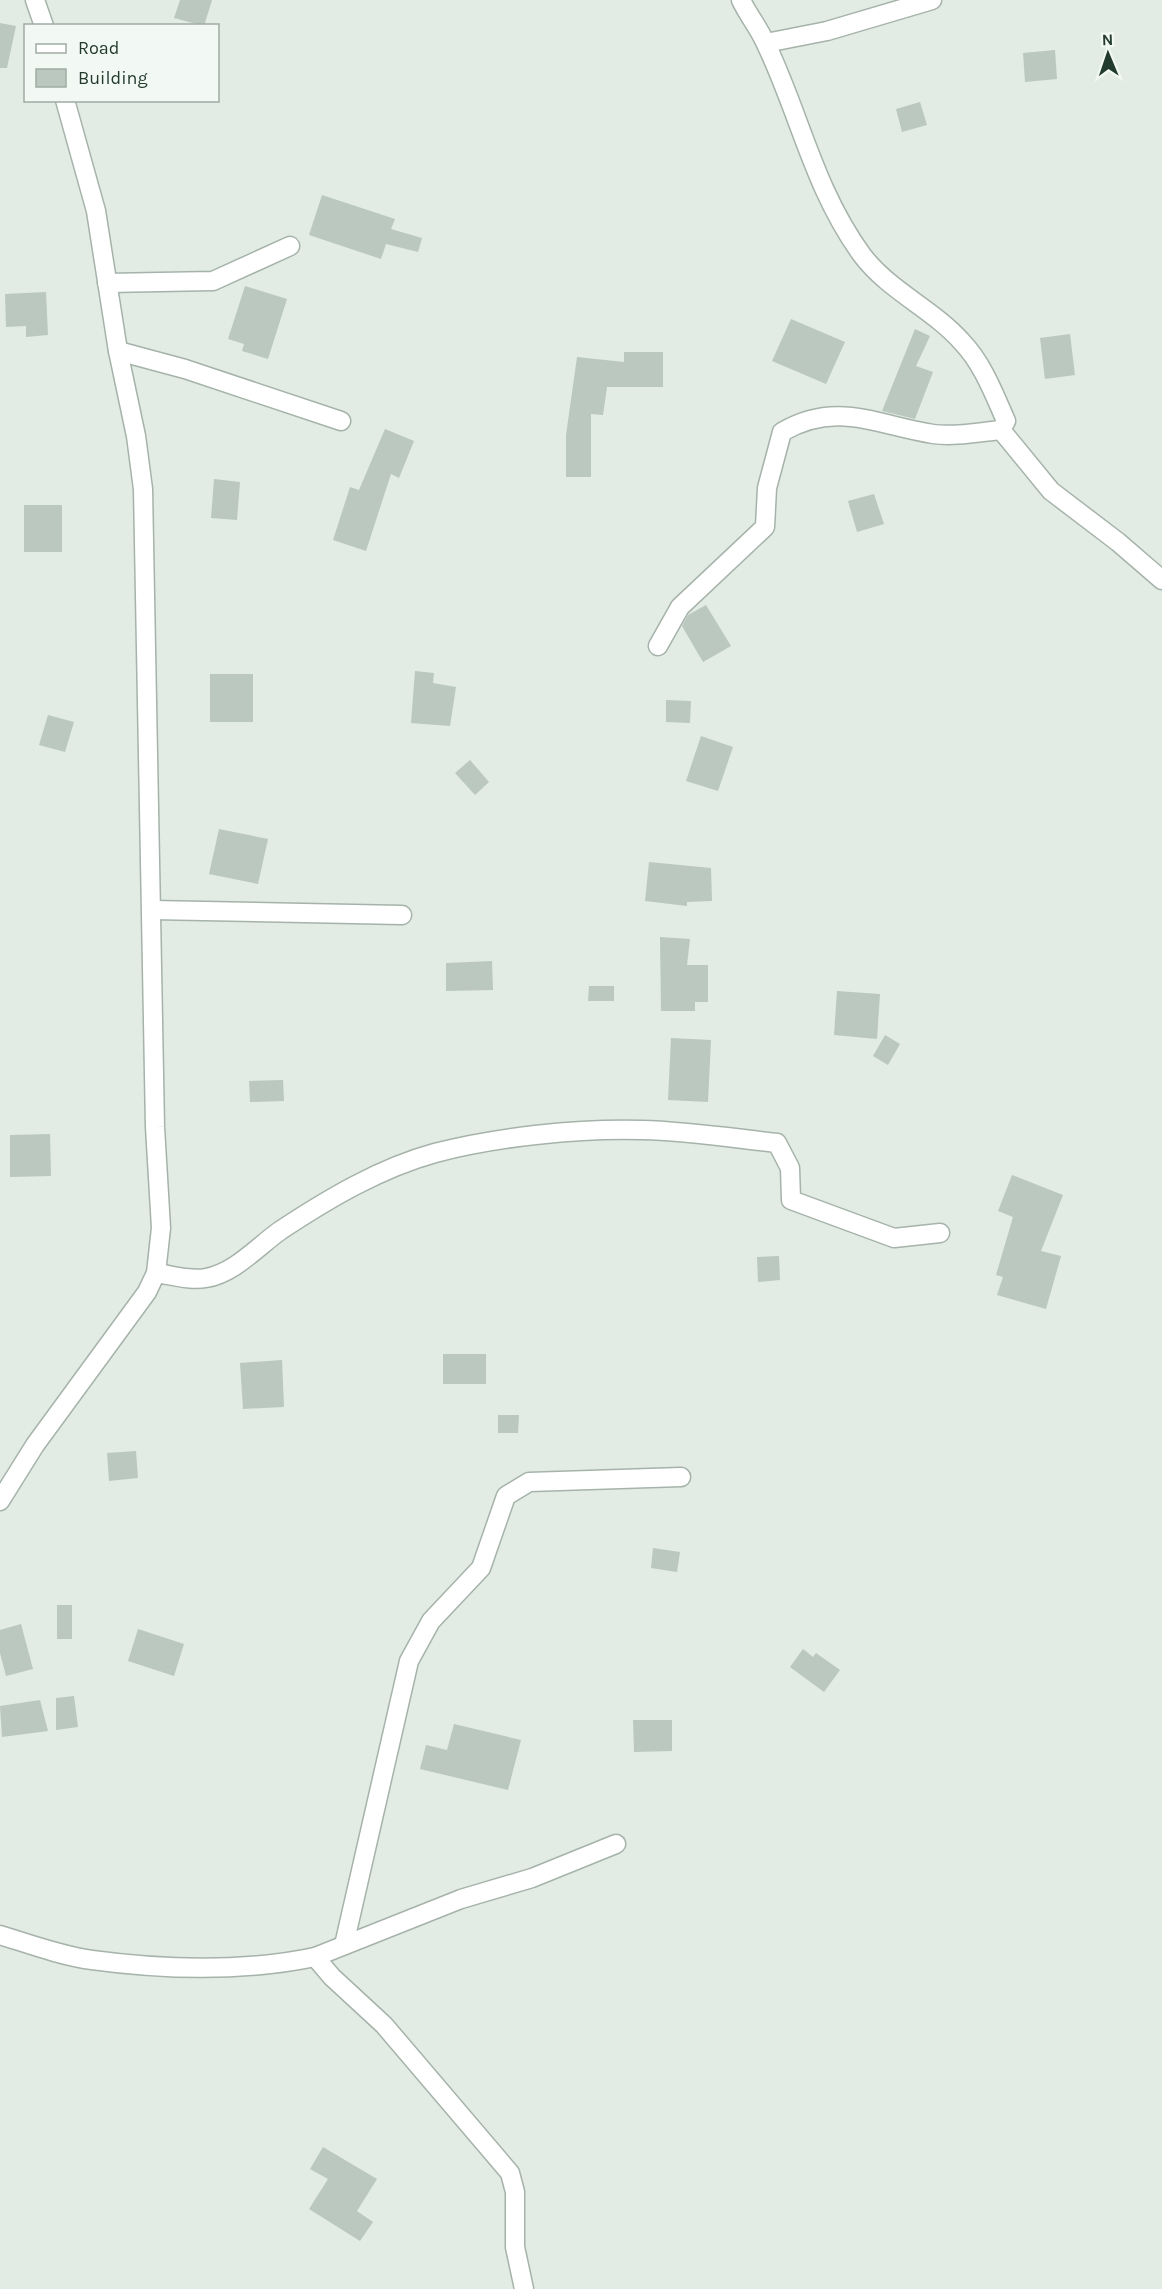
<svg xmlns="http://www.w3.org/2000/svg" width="1162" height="2289" font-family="Karla,sans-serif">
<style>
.building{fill:#bac8c0}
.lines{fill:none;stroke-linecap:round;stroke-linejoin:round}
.minor-casing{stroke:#a5b3aa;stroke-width:21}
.minor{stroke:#fff;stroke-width:18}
</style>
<rect width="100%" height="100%" fill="#e2ebe4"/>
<g class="building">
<polygon points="180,0 212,0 204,26 174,18"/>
<polygon points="0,23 16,26 7,68 0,68"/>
<polygon points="1055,50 1057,79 1025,82 1023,53"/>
<polygon points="920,102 927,125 902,132 896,109"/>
<polygon points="322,195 395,219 391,229 422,238 418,252 386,244 381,259 309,235"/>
<polygon points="245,286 287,299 268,359 242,351 244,344 228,339"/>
<polygon points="46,292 48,335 26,337 26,326 6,327 5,294"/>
<polygon points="791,319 845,342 826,384 772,361"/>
<polygon points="915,329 930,336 916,366 933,372 915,419 882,411"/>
<polygon points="1070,334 1075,375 1045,379 1040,338"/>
<polygon points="624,352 663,352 663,387 607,387 603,415 591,414 591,477 566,477 566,435 577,357 624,362"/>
<polygon points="385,429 414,441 399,478 391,474 366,551 333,540 350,487 359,490"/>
<polygon points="214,479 240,482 237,520 211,518"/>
<polygon points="874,494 884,524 857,532 848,501"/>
<rect x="24" y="505" width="38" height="47"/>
<polygon points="706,605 731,646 703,662 682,626 688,615"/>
<polygon points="415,671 434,673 433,683 456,687 450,726 411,723"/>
<rect x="210" y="674" width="43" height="48"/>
<polygon points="666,700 691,701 690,723 666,722"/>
<polygon points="48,715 74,722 65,752 39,745"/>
<polygon points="701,736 733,747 718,791 686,781"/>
<polygon points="470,760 489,782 475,795 455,773"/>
<polygon points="219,829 268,839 258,884 209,874"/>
<polygon points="649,862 711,868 712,901 687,902 687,906 645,901"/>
<polygon points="660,937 690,939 687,965 708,965 708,1002 695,1002 695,1011 661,1011"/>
<polygon points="492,961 493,990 446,991 446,963"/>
<polygon points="589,986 614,986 614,1001 588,1001"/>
<polygon points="837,991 880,994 877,1039 834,1035"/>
<polygon points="885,1035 900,1044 888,1065 873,1056"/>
<polygon points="671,1038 711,1040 708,1102 668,1100"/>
<polygon points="283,1080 284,1101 250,1102 249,1081"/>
<polygon points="50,1134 51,1176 10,1177 10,1135"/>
<polygon points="1012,1175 1063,1195 1041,1251 1061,1256 1046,1309 997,1295 1003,1277 996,1275 1013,1217 998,1211"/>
<polygon points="779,1256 780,1280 758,1282 757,1257"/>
<rect x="443" y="1354" width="43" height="30"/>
<polygon points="282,1360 284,1407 243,1409 240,1363"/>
<polygon points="498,1415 519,1415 518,1433 498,1433"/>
<polygon points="136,1451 138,1478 109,1481 107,1453"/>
<polygon points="653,1548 680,1552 677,1572 651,1568"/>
<rect x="57" y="1605" width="15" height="34"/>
<polygon points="21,1624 33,1669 6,1676 0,1653 0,1630"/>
<polygon points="138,1629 184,1644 174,1676 128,1661"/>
<polygon points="803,1649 813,1657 816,1653 840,1670 824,1692 790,1667"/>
<polygon points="74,1696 78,1727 56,1730 56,1698"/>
<polygon points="40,1700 48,1731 2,1737 0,1706"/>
<polygon points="633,1720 672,1720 672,1751 634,1752"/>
<polygon points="454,1724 521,1740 508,1790 420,1769 426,1745 447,1750"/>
<polygon points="323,2147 377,2179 357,2211 373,2222 360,2241 309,2209 328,2179 310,2169"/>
</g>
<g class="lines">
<g class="minor-casing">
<g id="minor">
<polyline points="35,0 44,26"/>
<path d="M741,0C748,15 759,28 766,44C800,115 814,189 862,255C889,291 933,309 962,342C983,364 994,394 1006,421L1001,430L1051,491L1118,542L1162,580"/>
<polyline points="766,43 827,31 932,0"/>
<polyline points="107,283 213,281 290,246"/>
<polyline points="118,351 185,369 341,421"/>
<path d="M658,646L680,607L765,527L767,488L782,432C836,400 876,425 933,434C954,437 980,432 1001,430"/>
<polyline points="152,910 402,915"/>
<path d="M156,1273C171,1275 190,1281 206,1278C235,1273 258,1246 281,1230C328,1199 380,1168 435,1153C496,1137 579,1128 642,1130C687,1131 732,1138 777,1143L790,1168L791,1200L894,1238L940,1233"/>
<polyline points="0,1501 35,1445 147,1292 156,1273 161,1228 155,1127 143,489 136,436 118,351 96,211 65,100"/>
<path d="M0,1935C29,1944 62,1956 92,1960C166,1970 243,1972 315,1957L461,1899L532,1878L616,1844"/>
<polyline points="344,1945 409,1661 431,1621 481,1568 506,1496 529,1482 681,1477"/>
<polyline points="315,1957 332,1977 384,2025 510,2173 515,2192 515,2247 524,2289"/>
</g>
</g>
<use href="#minor" class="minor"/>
</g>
<rect x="24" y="24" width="195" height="78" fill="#f2f8f3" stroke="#9faca4" stroke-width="1.5"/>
<rect x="36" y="44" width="30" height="9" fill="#ffffff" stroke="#9faca4" stroke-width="1.5"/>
<text x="78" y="54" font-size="18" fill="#233b2e">Road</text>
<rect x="36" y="69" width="30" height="18" fill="#bac8c0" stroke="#9faca4" stroke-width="1.5"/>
<text x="78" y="84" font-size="18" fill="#233b2e">Building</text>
<g transform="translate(1108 54) rotate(358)" stroke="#f2f8f3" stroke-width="4.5" paint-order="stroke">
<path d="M0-4.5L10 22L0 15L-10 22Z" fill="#233b2e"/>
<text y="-9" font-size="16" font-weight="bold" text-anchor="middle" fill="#233b2e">N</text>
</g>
</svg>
